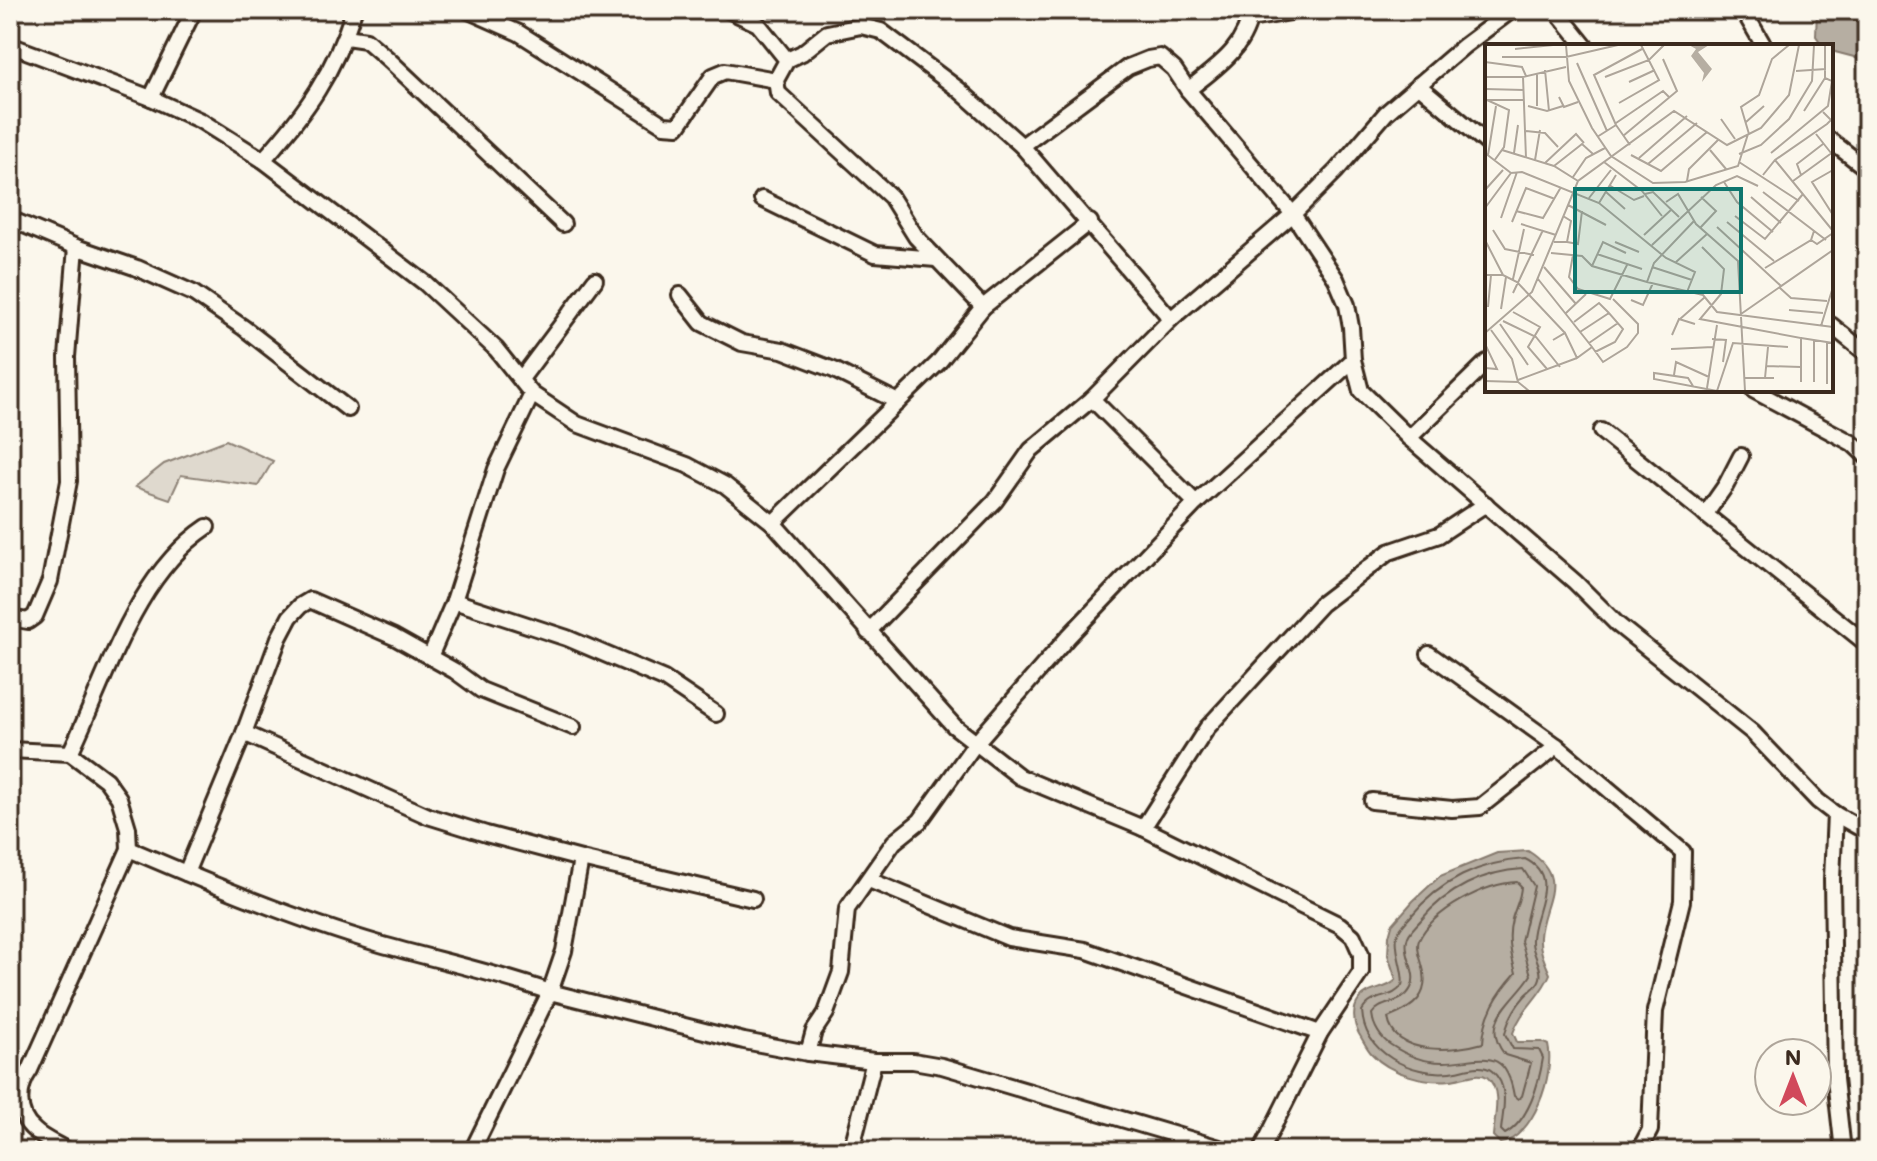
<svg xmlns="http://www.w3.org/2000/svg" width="1877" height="1161" font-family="Mali,sans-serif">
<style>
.green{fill:#dfd9ce;stroke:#8d8276;stroke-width:2}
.water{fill:#b6aea2;stroke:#85796d;stroke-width:2}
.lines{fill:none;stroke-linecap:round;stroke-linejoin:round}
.shore{stroke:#6c5f53;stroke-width:2}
.street-casing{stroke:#3b2a1e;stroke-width:20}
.street{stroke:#fbf7ec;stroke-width:14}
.inset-road{fill:none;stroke:#aea59a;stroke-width:2}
.view{fill:#0f766e;fill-opacity:0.15;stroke:#0f766e;stroke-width:4}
.inset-edge{fill:none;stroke:#3b2a1e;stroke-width:4}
</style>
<rect width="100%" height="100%" fill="#fbf7ec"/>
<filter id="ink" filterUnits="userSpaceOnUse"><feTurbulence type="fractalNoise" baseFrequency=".0125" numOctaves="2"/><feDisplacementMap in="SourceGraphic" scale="16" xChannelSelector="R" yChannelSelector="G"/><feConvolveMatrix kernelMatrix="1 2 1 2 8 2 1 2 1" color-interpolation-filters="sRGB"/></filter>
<g filter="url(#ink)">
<polygon class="green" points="226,440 273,461 258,486 181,475 170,499 135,487 164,464"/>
<g class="water">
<polygon points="1817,10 1867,10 1867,64 1854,57 1831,51 1831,46 1823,46 1816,36"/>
<path d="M1528,851C1571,878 1542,903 1540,937C1539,951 1545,962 1550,974C1541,997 1521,1009 1513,1033L1517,1042H1542L1548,1045C1555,1074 1533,1139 1500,1143L1493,1136C1494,1119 1503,1090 1487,1077C1479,1071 1461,1079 1451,1080C1426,1083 1390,1074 1372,1054C1367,1049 1363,1040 1359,1034C1353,1023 1352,1009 1359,1000C1369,987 1385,991 1396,980L1388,955L1389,936L1392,925L1413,901L1440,876L1497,853Z"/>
</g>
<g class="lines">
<g class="shore">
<path d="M1525,859C1563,877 1530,915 1532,942C1532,954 1543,967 1540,978C1538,987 1530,990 1525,996C1515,1007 1508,1020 1505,1034L1513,1049L1539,1050L1543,1058C1539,1083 1529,1121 1505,1134L1501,1130C1503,1111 1510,1086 1492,1071C1481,1062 1463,1071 1450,1072C1411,1076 1364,1053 1362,1011C1373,992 1393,1001 1402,985C1406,977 1394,951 1397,936C1399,928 1406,922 1411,916C1440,881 1480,862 1525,859Z"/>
<path d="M1523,869L1534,886L1521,941L1531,975C1515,1001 1478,1021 1505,1055L1531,1063L1522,1096L1518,1099L1514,1096C1505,1043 1480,1062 1443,1062C1423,1062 1408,1056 1391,1045C1381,1039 1373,1026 1372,1014C1381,1000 1402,1006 1411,988C1419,973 1403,956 1407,940C1408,932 1416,926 1421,920C1446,890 1484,871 1523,869Z"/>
<path d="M1517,882L1521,886C1521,898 1515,908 1512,919C1507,938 1511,955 1516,973C1497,994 1484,1015 1483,1043C1456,1051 1394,1057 1388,1018C1413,1008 1432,996 1422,964C1420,957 1416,948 1419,940C1433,910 1486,883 1517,882Z"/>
</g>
<g class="street-casing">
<g id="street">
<polyline points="467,10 519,33 664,125 678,126 713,76 725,71 776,80"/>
<polyline points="728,10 758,24 787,60 776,80 778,93 891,197 916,237 983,307"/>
<polyline points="1556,10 1585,46"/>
<polyline points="1743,10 1764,46"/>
<polyline points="1250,19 1302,10"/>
<polyline points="346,37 366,40 388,59 563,224"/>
<polyline points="10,45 151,98 201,121 263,160 425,283 496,349 532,394 577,424 687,465 725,485 773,523 954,726 1020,777 1143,828 1340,925 1353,936 1361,954 1361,972 1320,1033 1261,1151"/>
<polyline points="787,60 802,53 827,33 861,26 881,31 958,89 1022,146 1171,319"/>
<polyline points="1418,85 1487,143"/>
<path d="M1188,90C1216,67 1246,49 1251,10"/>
<polyline points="151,98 194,10"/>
<polyline points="1831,141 1867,169"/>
<polyline points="1022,146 1128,67 1148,59 1160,57 1174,69 1188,90 1293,214 1336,279 1347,305 1351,327 1353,360 1361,391 1409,438 1575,582 1617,624 1752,732 1818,801 1835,814 1832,879 1835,1079 1843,1151"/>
<path d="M263,160C307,111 334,73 354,10"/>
<polyline points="762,199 875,254 936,259"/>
<polyline points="10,219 76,247 137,268 193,293 244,328 348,409"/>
<polyline points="680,295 702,323 742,343 782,350 834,370 898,402"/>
<polyline points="1831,325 1867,354"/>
<polyline points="521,379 595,280"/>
<polyline points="1753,390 1852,443 1867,457"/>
<polyline points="1092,399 1196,503"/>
<polyline points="1601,431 1867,644"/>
<polyline points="1409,438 1487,362"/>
<polyline points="1705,515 1726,485 1741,456"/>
<polyline points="773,523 938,363 983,307 1090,222"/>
<polyline points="454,601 567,638 664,679 716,714"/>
<polyline points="10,618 28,621 35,616 50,581 69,481 67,357 76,247"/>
<polyline points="868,632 995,501 1031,450 1092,399 1171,319 1293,214 1336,171 1386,113 1464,46 1512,10"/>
<polyline points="1429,654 1557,746 1683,852 1682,901 1655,1011 1650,1130 1639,1151"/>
<polyline points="430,657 454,601 496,469 532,394"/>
<polyline points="244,733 428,816 486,834 581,859 753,899"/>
<path d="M10,750L70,753L106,780L119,798L128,828L129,849C211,884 294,919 380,944C436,960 494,972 550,992L744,1041L808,1053L814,1031L826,1013L841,972L847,909L894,842L920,821L975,744L1069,636L1196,503L1353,360"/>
<path d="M70,753C106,679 135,575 207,527"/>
<polyline points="1372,801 1452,809 1480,807 1557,746"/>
<polyline points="1835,814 1867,832"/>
<polyline points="1143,828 1207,728 1321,604 1389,552 1439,535 1486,504"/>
<polyline points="186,873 244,733 279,638 290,617 300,606 310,600 394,637 455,671 481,690 573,727"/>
<polyline points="869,880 1009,938 1085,950 1320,1033"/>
<polyline points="808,1053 874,1061 913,1061 942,1066 1230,1151"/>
<path d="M68,1151C57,1144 43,1139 34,1130C16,1115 17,1088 30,1070L129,849"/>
<polyline points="472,1151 550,992 564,951 581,859"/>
<polyline points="851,1151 874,1061"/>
</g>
</g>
<use href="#street" class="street"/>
</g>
</g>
<g transform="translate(1485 44)">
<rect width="348" height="348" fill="#fbf7ec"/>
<path d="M204,1H224L213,8L227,25L217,38L219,29L206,12L211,5Z" fill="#b6aea2"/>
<path class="inset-road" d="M81,1L84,37L107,84L126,112L168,139L200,138L253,122L263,90M30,5L68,1M17,13H81L133,1M0,18L37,23L41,32M92,19L122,87M60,26L64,67M311,27L341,25M0,33H38L81,23M38,33L41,114M120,33L164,16L179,1M144,38L170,26M0,45L39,46M74,53L79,63L93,58M1,56H39M2,56L24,66L19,103L9,117M134,59L174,36L156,1M43,62L62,67L78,62M52,62V29M319,67L340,34M236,75L250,95M261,78L279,62M131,79L178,47L184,53M131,81L109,31L157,5M41,87L60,89L73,103M264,90L256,63L274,51L287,15L304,1M331,90L346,109M138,92L192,47L178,15M112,93L131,81L145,101M17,106L69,122L93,137M225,106L241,125M0,109L26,129L37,128L114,159L181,214L210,228L202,248M29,109L33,81M286,109L343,62L347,37L340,34V1M254,110L276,101L304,75L327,37L329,1M3,111L11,62M146,111L176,127L222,88M154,114L202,72M50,116L55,86M290,116L348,187M119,118L157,147L177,172M254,118L314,157M60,119L91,90L99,99M163,120L212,79M69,122L97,100L108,110M348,126L327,138L348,171M278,131L290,116L342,80L346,76L338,68M316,131L312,120L338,100M88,133L101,114L120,104M202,137L204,125L233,96M308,137L348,108M239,138L252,158L288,188M124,141L149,156L159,152M0,146L18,126M121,148L140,165M278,148L341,196M160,150L168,148L194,173M266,153L296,179M104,154L126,126M181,158L193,150L211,180L253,217L260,347M114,159L131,131M83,161L121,181M0,164L26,129M31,167L58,174L76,143M250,172L280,195L318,150M16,174L32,128M27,178L41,144L70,155M242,178L289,217M36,180L71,191M232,183L296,242M215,184L231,167L216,153M8,186L20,205L49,211M159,191L187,165M0,196L18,231M326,196L332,200L348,189M69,198H82L86,177L78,172M82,198L93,200L97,167M130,198L154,208M167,201L231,141L252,132L273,142M217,203L239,225L236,250L215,275L316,294V338M66,209L97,212L107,222L162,238L169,219L209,177M112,210L157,225M88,211L84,233L93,245L125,255L142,221M191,218L222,190M107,222L118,198L141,209M59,223L91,260M167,223L207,236M280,224L326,196L329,187M0,231H18L32,238L80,289M28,235L39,185M53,235L107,303L92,314L80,289L68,296M162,238L218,251L232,268L348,283M295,244L306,254L342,257M28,249L58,186M146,256L158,261L168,239M3,263L6,231M16,265L21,233M304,266L338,269M28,268L55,283L43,303L62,325M81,269L101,250M256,270L348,206M195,275L220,253M18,277L51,293L75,323M89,278L114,259L124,269M15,280L43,321M336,282L348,243M6,286L27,315L33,338L44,347M95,288L124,269L138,285L130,298L110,308M0,289L47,248L93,137L189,67L242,101L276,84L304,51L314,1M187,291L194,275L210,280M316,294L348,299M227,295L241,296L238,318M329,296V338M342,298V340M104,299L133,279M0,300L12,325L0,324M107,303L118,318L142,303L153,289V280L128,255M186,305L228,303M282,322L316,323M189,331L191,318L224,333M259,334H289M280,334L283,303M33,336L92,314M0,337L33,338M208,342L203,334L169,329V335L232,347M222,344L232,281M232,347L248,299L303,303"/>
<path class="view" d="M90,145H256V248H90Z"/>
<rect width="348" height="348" class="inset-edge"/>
</g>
<rect width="1877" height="1161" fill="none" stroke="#fbf7ec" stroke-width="40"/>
<rect x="20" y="20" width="1837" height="1121" fill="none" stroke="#3b2a1e" stroke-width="3" filter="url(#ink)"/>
<g transform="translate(1793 1077)"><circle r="38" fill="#fbf7ec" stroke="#aea59a" stroke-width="2"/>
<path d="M0-6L14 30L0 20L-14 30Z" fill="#d1495b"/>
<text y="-12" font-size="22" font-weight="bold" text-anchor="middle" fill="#3b2a1e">N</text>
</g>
</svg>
